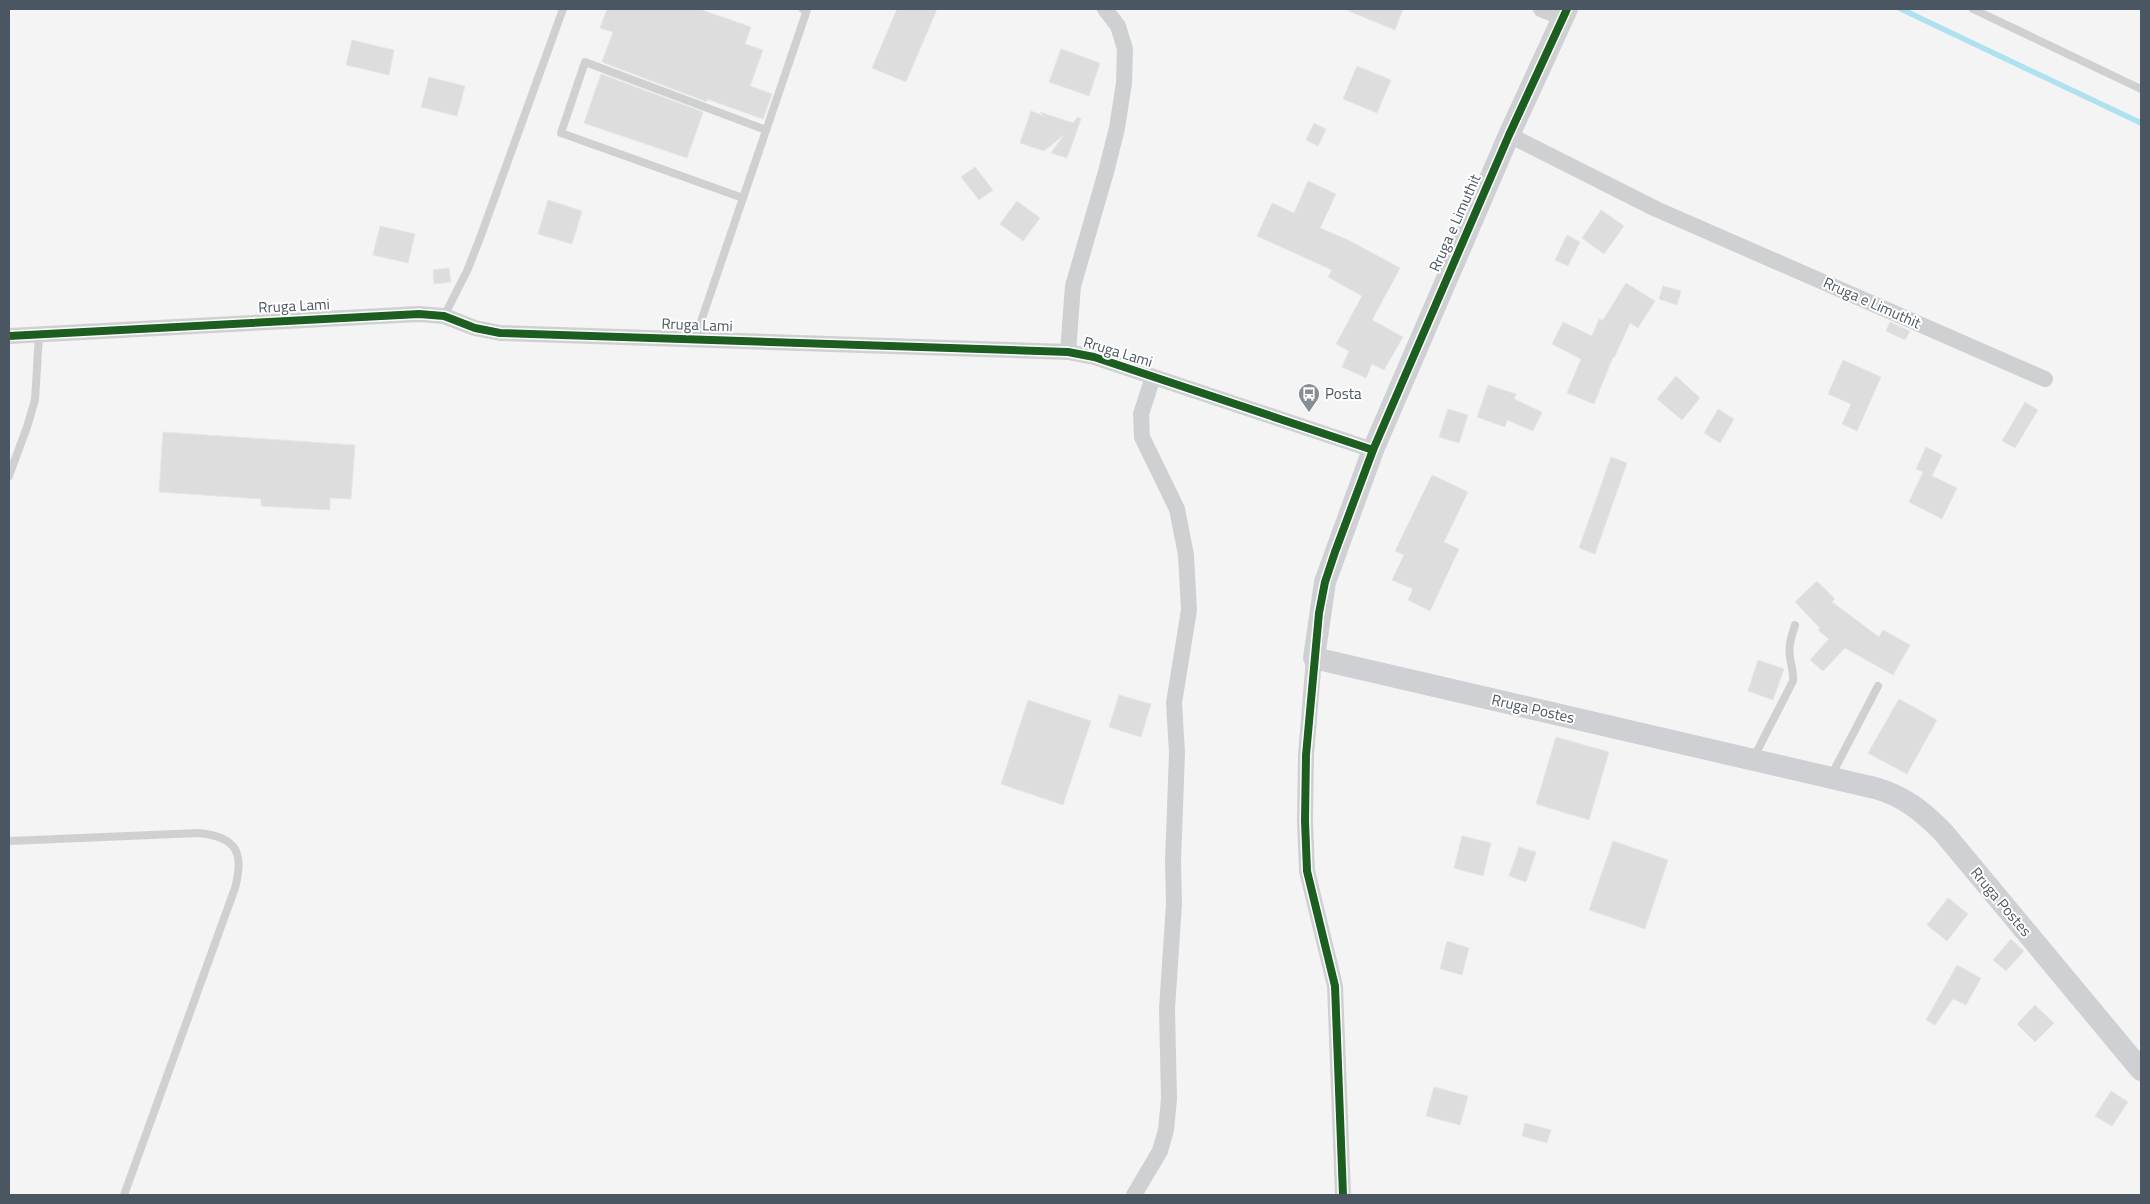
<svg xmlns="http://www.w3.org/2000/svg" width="2150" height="1204" font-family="'Titillium Web',sans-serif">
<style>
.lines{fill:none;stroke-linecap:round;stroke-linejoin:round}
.stream{stroke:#aee2f0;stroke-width:5.5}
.building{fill:#ddddde;stroke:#e5e6e7}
.lane{stroke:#ced0d2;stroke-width:8}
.street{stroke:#ced0d2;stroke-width:16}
.secondary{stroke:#ced0d4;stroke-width:22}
.cycleway-casing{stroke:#fff;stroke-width:11}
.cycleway{stroke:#1b5e20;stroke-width:8}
.labels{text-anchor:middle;stroke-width:4;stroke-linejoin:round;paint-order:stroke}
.street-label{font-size:15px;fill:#4a5661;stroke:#fff}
.poi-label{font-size:15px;fill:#4a5661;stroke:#fff;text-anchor:start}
</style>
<rect width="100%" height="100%" fill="#f4f4f4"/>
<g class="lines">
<polyline class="stream" points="1901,9 2141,123"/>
</g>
<g class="building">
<polygon points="607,9 699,9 751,27 745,44 763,50 750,86 772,94 763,119 707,99 707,102 602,62 613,32 600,28"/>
<polygon points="897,9 937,9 906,82 872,68"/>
<polygon points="1344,9 1403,9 1395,30"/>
<polygon points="352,40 394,50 389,75 346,65"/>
<polygon points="1061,49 1100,63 1089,96 1049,82"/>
<polygon points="1357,66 1391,80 1377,113 1343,99"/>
<polygon points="601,74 703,112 687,158 584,123"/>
<polygon points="429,77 465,86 457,116 421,107"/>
<polygon points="1031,111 1044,116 1040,112 1073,123 1078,117 1081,119 1067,158 1051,153 1064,135 1044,151 1020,143"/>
<polygon points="1314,123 1326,129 1318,146 1306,140"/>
<polygon points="975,167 993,190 979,200 961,177"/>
<polygon points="1308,181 1336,194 1320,228 1348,240 1400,268 1372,320 1403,337 1384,370 1372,364 1366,378 1342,367 1349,351 1336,344 1362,296 1328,277 1332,270 1257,236 1272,203 1294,213"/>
<polygon points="548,200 582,211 572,244 538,234"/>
<polygon points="1017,201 1040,218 1023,241 1000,224"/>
<polygon points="1601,210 1624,226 1604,254 1582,238"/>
<polygon points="380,226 415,234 408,263 373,255"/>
<polygon points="1567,235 1580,242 1568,266 1555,260"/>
<polygon points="449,268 451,282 434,284 433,270"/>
<polygon points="1626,283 1655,301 1638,328 1630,323 1614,358 1613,357 1594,404 1567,393 1581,359 1552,344 1563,322 1592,336 1599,319 1603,320"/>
<polygon points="1663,286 1681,291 1677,305 1659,299"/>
<polygon points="1890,322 1910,331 1905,340 1886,331"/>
<polygon points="1843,360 1881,377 1857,431 1842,424 1851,404 1828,394"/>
<polygon points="1676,376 1700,398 1682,420 1657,399"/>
<polygon points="1488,385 1516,394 1514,399 1542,412 1533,431 1507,420 1505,427 1477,417"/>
<polygon points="2025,402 2038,410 2015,448 2002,441"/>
<polygon points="1448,409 1468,415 1459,443 1439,437"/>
<polygon points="1718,409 1734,419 1720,443 1704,433"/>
<polygon points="163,432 355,445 351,499 330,498 330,510 261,506 261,499 159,492"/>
<polygon points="1926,447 1942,455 1932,476 1957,488 1942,519 1909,502 1923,472 1916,469"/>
<polygon points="1611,457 1627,463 1595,554 1579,548"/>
<polygon points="1432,475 1468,492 1444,542 1459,549 1430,611 1408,600 1413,589 1392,580 1404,555 1395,551"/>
<polygon points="1817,581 1835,599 1832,602 1879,637 1883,630 1910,645 1893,675 1845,648 1823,671 1810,660 1829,639 1818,630 1820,628 1795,602"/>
<polygon points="1758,660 1784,669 1773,700 1748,691"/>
<polygon points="1119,695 1151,704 1141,737 1109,727"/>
<polygon points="1899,699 1937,720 1907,774 1868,753"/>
<polygon points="1028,700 1091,721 1063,805 1001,784"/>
<polygon points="1556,737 1609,752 1589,820 1536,804"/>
<polygon points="1462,836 1491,843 1483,876 1454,868"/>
<polygon points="1613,841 1668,860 1645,929 1589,910"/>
<polygon points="1519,847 1536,852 1526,882 1509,876"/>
<polygon points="1948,898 1968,914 1947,941 1927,925"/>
<polygon points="2011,939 2024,951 2006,971 1993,960"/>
<polygon points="1447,941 1469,948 1462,975 1440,969"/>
<polygon points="1957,965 1981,978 1966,1005 1953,999 1935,1025 1926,1020"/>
<polygon points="2035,1005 2054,1023 2035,1042 2017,1024"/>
<polygon points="1434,1087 1468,1096 1460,1125 1426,1116"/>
<polygon points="2111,1091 2128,1102 2112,1126 2095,1116"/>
<polygon points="1525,1123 1551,1130 1547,1143 1522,1136"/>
</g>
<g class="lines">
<g class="lane">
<polyline points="1973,9 2141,89"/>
<polyline points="743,198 561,133 585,62 766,130"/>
<polyline points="444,316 467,271 480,238 563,9"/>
<polyline points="695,339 807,10 803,9"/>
<polyline points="9,476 27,427 35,400 39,335"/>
<path d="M1754,757L1793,681C1794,672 1791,666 1790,657C1788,645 1792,635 1795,625"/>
<polyline points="1831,776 1878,686"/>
<path d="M9,841L199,833C238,837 244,854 235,888L124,1195"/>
</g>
<g class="street">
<polyline points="1541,9 1563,18"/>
<polyline points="1509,135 1656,209 2045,379"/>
<polyline points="9,336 419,314 444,316 475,328 500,333 1068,352 1094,357 1373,450"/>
<polyline points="1068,352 1073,286 1106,172 1117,128 1124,83 1125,49 1118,26 1105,9"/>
<polyline points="1314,658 1306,755 1305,821 1307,871 1335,986 1343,1195"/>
<polyline points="1134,1195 1160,1151 1166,1130 1169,1099 1167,1009 1174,904 1173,862 1177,753 1174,703 1189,610 1186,555 1177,509 1142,437 1141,414 1153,377"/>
</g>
<path class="secondary" d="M1567,9L1509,135L1373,450L1325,582L1314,658L1875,788C1904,796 1922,811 1943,832L2141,1070"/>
<g class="cycleway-casing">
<g id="cycleway">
<polyline points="9,336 419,314 444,316 475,328 500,333 1068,352 1094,357 1373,450"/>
<polyline points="1343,1195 1335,986 1307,871 1305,821 1306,755 1319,613 1325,582 1335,552 1373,450 1509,135 1567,9"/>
</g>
</g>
<use href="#cycleway" class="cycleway"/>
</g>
<defs>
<g id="bus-pin" transform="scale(1.125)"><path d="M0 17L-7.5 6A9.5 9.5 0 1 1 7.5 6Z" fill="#868d94" stroke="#fff"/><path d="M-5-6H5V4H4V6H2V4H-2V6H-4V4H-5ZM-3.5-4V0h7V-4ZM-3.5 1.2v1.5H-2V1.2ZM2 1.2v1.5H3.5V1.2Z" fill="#fff"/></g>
</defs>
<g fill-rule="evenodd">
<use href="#bus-pin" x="1309" y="394"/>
</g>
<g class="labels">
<g class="street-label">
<text transform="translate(1455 223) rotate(-66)" y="5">Rruga e Limuthit</text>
<text transform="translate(1872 303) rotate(24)" y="5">Rruga e Limuthit</text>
<text transform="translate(294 306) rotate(-3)" y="5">Rruga Lami</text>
<text transform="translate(697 325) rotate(2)" y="5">Rruga Lami</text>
<text transform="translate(1118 352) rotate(17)" y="5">Rruga Lami</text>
<text transform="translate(1533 709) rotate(13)" y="5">Rruga Postes</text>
<text transform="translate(2001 902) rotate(50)" y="5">Rruga Postes</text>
</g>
<g class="poi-label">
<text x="1325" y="399">Posta</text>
</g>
</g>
<rect width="2150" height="1204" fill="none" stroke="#4a5661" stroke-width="20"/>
</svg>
